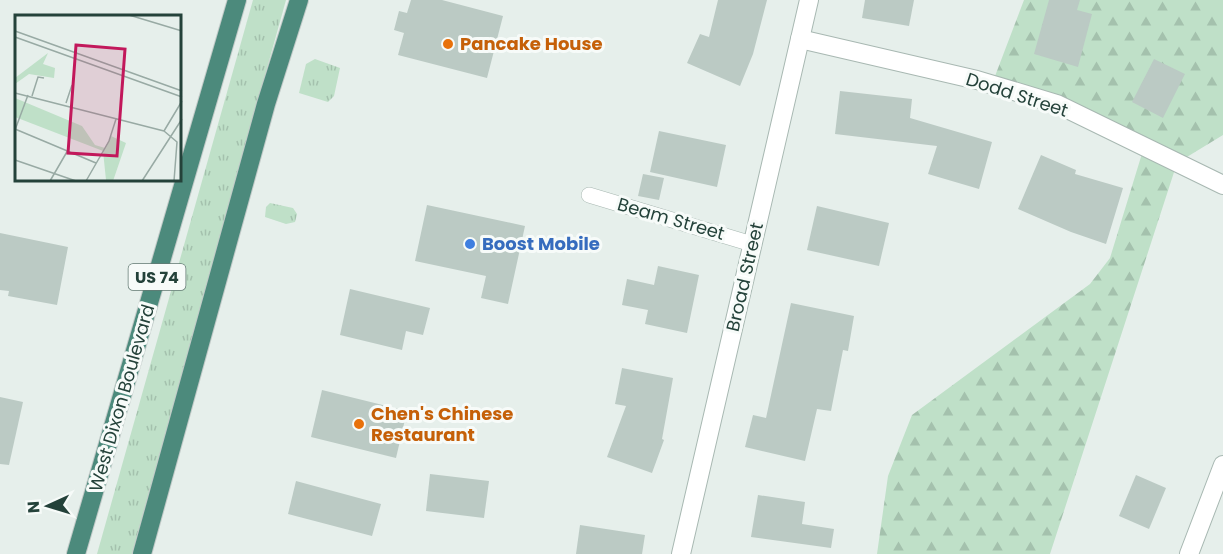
<svg xmlns="http://www.w3.org/2000/svg" width="1223" height="554" font-family="Poppins,sans-serif">
<style>
.grass{fill:url(#grass-tufts)}
.forest{fill:url(#forest-firs)}
.building{fill:#bbcac4}
.lines{fill:none;stroke-linecap:round;stroke-linejoin:round}
.service-casing{stroke:#a8b8b2;stroke-width:16}
.minor-casing{stroke:#a8b8b2;stroke-width:20}
.trunk-casing{stroke:#c2cac8;stroke-width:20}
.service{stroke:#fff;stroke-width:15}
.minor{stroke:#fff;stroke-width:18}
.trunk{stroke:#4c8a7c;stroke-width:18}
.food-dot{fill:#e8710a;stroke:#f7fbf9;stroke-width:2}
.shop-dot{fill:#3f7fe0;stroke:#f7fbf9;stroke-width:2}
.labels{text-anchor:middle;stroke-width:6;stroke-linejoin:round;paint-order:stroke}
.shield{fill:#f7fbf9;stroke:#637a73;stroke-width:1.5}
.shield-label{font-size:16px;font-weight:bold;fill:#24423a}
.food-label{font-size:18px;font-weight:bold;fill:#c56008;stroke:#f7fbf9;text-anchor:start}
.street-label{font-size:18px;fill:#24423a;stroke:#f7fbf9}
.shop-label{font-size:18px;font-weight:bold;fill:#366cbe;stroke:#f7fbf9;text-anchor:start}
.inset-road{fill:none;stroke:#98aaa4;stroke-width:1.5}
.view{fill:#c2185b;fill-opacity:0.15;stroke:#c2185b;stroke-width:3}
.inset-edge{fill:none;stroke:#24423a;stroke-width:3}
</style>
<defs>
<pattern id="grass-tufts" width="24" height="20" patternUnits="userSpaceOnUse" patternTransform="scale(1.5)"><rect width="24" height="20" fill="#bfe0c8"/><path d="M3 7l-1-3M5 7V3M7 7l1-3M15 17l-1-3M17 17v-4M19 17l1-3" fill="none" stroke="#a4c1ad"/></pattern>
<pattern id="forest-firs" width="22" height="20" patternUnits="userSpaceOnUse" patternTransform="scale(1.5)"><rect width="22" height="20" fill="#bfe0c8"/><path d="M5 1l3.5 6h-7zM16 11l3.5 6h-7z" fill="#a4c1ad"/></pattern>
</defs>
<rect width="100%" height="100%" fill="#e6efeb"/>
<g class="grass">
<polygon points="253,0 286,0 132,554 97,554"/>
<polygon points="315,59 340,68 334,96 328,102 299,93 306,64"/>
<polygon points="270,203 293,208 297,214 295,222 286,224 265,217 266,207"/>
</g>
<polygon class="forest" points="1024,0 1223,0 1223,135 1177,163 1050,554 877,554 888,476 912,415 1090,284 1110,258 1144,147 992,84"/>
<g class="building">
<polygon points="411,0 442,0 503,16 487,78 398,55 404,33 394,30 399,11 407,13"/>
<polygon points="718,0 767,0 753,54 740,86 687,63 700,34 709,37"/>
<polygon points="865,0 914,0 909,26 862,18"/>
<polygon points="1049,0 1080,0 1077,10 1092,14 1078,67 1034,54"/>
<polygon points="1154,59 1185,74 1163,118 1132,102"/>
<polygon points="840,91 912,99 910,118 992,142 979,189 928,174 937,146 835,134"/>
<polygon points="659,131 726,145 717,187 650,172"/>
<polygon points="1041,155 1076,170 1075,174 1123,188 1106,244 1071,232 1018,209"/>
<polygon points="643,174 664,178 659,200 638,196"/>
<polygon points="427,205 525,226 508,304 481,298 486,276 415,261"/>
<polygon points="817,206 889,223 879,266 807,250"/>
<polygon points="0,233 68,247 57,305 8,296 9,291 0,290"/>
<polygon points="658,266 699,275 687,333 645,324 648,310 622,305 627,279 654,285"/>
<polygon points="350,289 430,308 423,335 406,331 402,350 340,335"/>
<polygon points="791,303 854,316 848,351 843,350 831,411 817,409 805,461 745,447 753,415 766,418"/>
<polygon points="622,368 673,378 662,439 664,440 652,473 607,457 626,406 615,404"/>
<polygon points="322,390 407,411 396,458 311,437"/>
<polygon points="0,397 23,402 9,465 0,464"/>
<polygon points="430,474 489,481 484,518 426,511"/>
<polygon points="1136,475 1166,488 1149,529 1119,516"/>
<polygon points="296,481 381,504 372,536 288,514"/>
<polygon points="758,495 805,502 802,524 834,529 831,548 751,537"/>
<polygon points="580,525 645,535 642,554 576,554"/>
</g>
<g class="lines">
<g class="service-casing">
<polyline id="service" points="589,195 752,244"/>
</g>
<g class="minor-casing">
<g id="minor">
<polyline points="800,39 977,80 1057,104 1223,185"/>
<polyline points="681,554 809,0"/>
<polyline points="1189,554 1223,465"/>
</g>
</g>
<g class="trunk-casing">
<g id="trunk">
<polyline points="76,554 237,0"/>
<polyline points="142,554 266,104 299,0"/>
</g>
</g>
<use href="#service" class="service"/>
<use href="#minor" class="minor"/>
<use href="#trunk" class="trunk"/>
</g>
<g class="food-dot">
<circle cx="448" cy="44" r="6"/>
<circle cx="359" cy="424" r="6"/>
</g>
<circle class="shop-dot" cx="470" cy="244" r="6"/>
<g class="labels">
<rect class="shield" x="128.5" y="264" width="57" height="26" rx="4.5"/>
<g class="shield-label">
<text x="157" y="283">US 74</text>
</g>
<g class="food-label">
<text x="460" y="50">Pancake House</text>
<text x="371" y="420">Chen's Chinese<tspan x="371" dy="21">Restaurant</tspan></text>
</g>
<g class="street-label">
<text transform="translate(1017 95) rotate(18)" y="6">Dodd Street</text>
<text transform="translate(671 219) rotate(16)" y="6">Beam Street</text>
<text transform="translate(745 277) rotate(-77)" y="6">Broad Street</text>
<text transform="translate(122 398) rotate(-74)" y="6">West Dixon Boulevard</text>
</g>
<g class="shop-label">
<text x="482" y="250">Boost Mobile</text>
</g>
</g>
<g transform="translate(15 15)">
<rect width="166" height="166" fill="#e6efeb"/>
<path d="M33,38L28,49L40,53L39,63L14,59L0,69V63ZM0,83L67,111L80,130L90,133L96,121L111,128L98,166L91,165L88,136L0,102Z" fill="#bfe0c8"/>
<path class="inset-road" d="M114,0L167,16M0,16L167,76M0,22L167,82M0,78L149,116M17,81L23,62L29,63M51,88L57,70M0,114L81,148M0,115L13,80M149,116L162,127L159,166M149,116L167,86M0,145L61,166M35,166L53,135M71,166L94,126L101,104M127,166L167,104"/>
<path class="view" d="M61,30L110,34L102,141L53,138Z"/>
<rect width="166" height="166" class="inset-edge"/>
</g>
<g transform="translate(48 506) rotate(266)" stroke="#f7fbf9" stroke-width="4.5" paint-order="stroke">
<path d="M0-4.5L10 22L0 15L-10 22Z" fill="#24423a"/>
<text y="-9" font-size="16" font-weight="bold" text-anchor="middle" fill="#24423a">N</text>
</g>
</svg>
